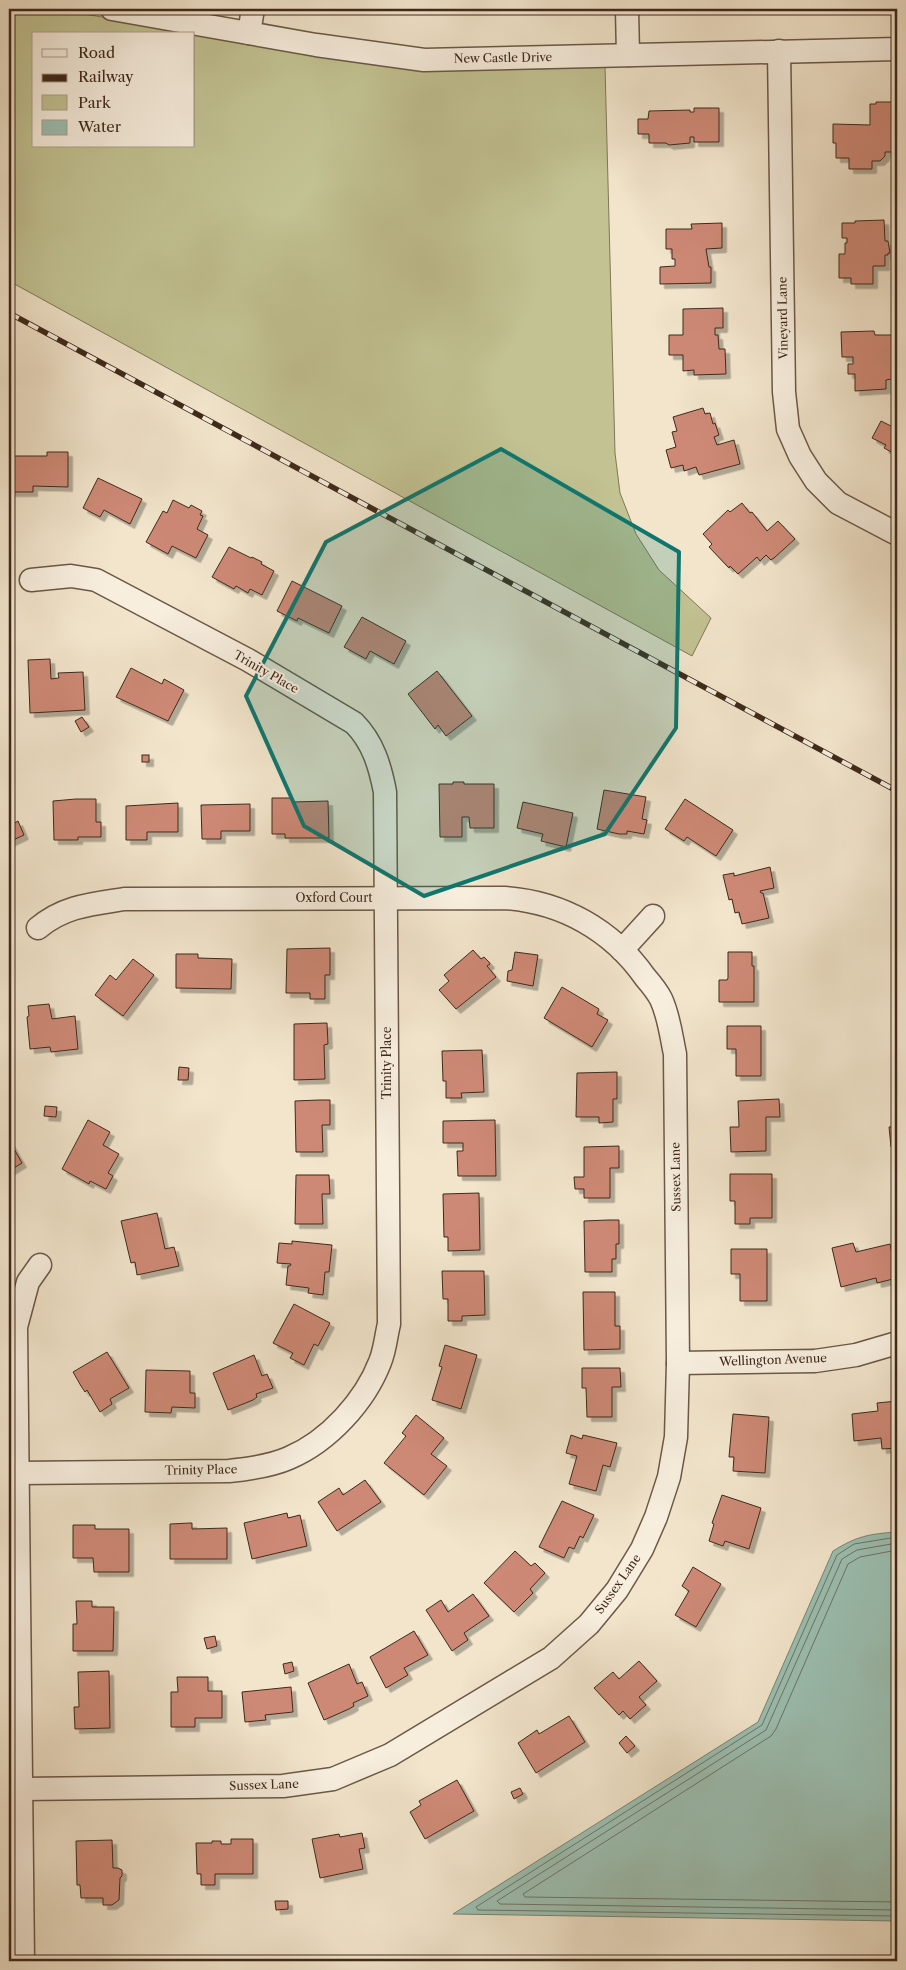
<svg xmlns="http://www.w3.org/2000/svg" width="906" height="1970" font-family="'Libre Caslon Text',serif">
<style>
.green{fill:#c2c292;stroke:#807656;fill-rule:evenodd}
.water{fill:#9cc0b2;stroke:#768475}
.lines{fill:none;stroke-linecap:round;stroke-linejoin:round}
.shore{stroke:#6d7466;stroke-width:1}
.building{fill:#ce8976;stroke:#3e291a;filter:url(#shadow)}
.street-casing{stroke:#6b5846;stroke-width:25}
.street{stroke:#f7eede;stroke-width:22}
.rail-casing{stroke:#3e291a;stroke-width:5.5}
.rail{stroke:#f7eede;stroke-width:4;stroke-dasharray:11;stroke-linecap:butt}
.marked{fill:#0f766e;fill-opacity:0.2;stroke:#0f766e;stroke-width:4;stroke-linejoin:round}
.labels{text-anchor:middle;stroke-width:4;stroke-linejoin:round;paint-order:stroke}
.street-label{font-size:12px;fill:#3e291a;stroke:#f7eede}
</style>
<defs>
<filter id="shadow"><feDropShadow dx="4.5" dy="4.5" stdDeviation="0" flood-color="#0004"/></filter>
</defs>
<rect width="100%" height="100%" fill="#f2e5cc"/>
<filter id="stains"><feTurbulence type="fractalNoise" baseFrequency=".004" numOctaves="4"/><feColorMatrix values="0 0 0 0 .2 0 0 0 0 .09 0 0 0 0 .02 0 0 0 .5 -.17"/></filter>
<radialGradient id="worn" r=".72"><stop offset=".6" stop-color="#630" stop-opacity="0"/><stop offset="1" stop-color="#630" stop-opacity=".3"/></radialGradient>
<path class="green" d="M9,9H55L236,40L417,66L538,69L605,66L615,453L620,493L636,534L659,570L711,618L692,656L9,281ZM34,34H194V146H34Z"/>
<path class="water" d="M897,1532V1921L453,1914L758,1722L833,1551C857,1536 869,1534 897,1532Z"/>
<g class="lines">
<g class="shore">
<polyline points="897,1537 854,1544 837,1555 762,1725 476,1907 478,1910 897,1916"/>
<polyline points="897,1543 857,1550 842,1559 766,1730 497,1901 500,1904 897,1910"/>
<polyline points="897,1550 860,1557 848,1564 776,1729 771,1736 523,1894 525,1897 897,1902"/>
</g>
</g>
<g class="building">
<polygon points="876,102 897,102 897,105 894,105 894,122 897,122 897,145 894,145 894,152 885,152 885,156 880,161 872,161 872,169 849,169 849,158 836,158 836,143 833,143 833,124 870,125 870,104 876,104"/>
<polygon points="694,108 719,108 719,142 694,142 694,137 690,137 690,143 669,145 666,143 649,143 649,134 638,134 638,119 648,119 649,111 690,110 690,112 694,112"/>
<polygon points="884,220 885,241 888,241 890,253 888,253 888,255 885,255 885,266 873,266 873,284 851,284 851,278 839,278 839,254 845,254 845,243 847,243 847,238 842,238 842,223 855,223 855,221"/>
<polygon points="722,223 722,248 706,249 709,267 711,267 711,283 660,284 660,267 675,266 675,259 672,259 672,249 666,249 666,229 692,229 691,224"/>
<polygon points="723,308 723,328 715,328 715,335 718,335 719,349 725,349 726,374 694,375 694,370 683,371 683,355 669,355 669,335 683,335 683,309"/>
<polygon points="874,331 875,335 893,335 894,364 897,366 897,378 886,380 886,389 855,391 855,374 848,374 848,364 853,364 853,357 842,357 841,332"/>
<polygon points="703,408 705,414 710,413 713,424 715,423 719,435 714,437 717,445 734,440 740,464 699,475 696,467 684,471 683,465 671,468 666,450 676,447 672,432 677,431 673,417"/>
<polygon points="881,421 895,428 897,424 897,458 894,456 895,454 884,448 886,445 872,438"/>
<polygon points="47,452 68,452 68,487 33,486 33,492 10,492 10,456 47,456"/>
<polygon points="98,478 142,499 130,524 104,510 100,517 83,508"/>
<polygon points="173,500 189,508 191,505 202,511 200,515 203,516 197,529 208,535 196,558 172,546 168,554 146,542 163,511 167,513"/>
<polygon points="742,503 750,513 752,512 767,531 778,521 795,539 774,558 771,560 766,555 760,561 757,557 738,574 730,566 729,568 709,547 712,544 703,534 728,510 730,512"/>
<polygon points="229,547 251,558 252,557 262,562 261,564 274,571 262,595 250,589 248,593 236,586 234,589 212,577"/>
<polygon points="292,581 342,606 329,633 298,618 297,621 277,611"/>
<polygon points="362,617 406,641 394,664 370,651 366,659 344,647"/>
<polygon points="50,659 51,679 59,678 58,673 83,672 85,710 30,713 28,660"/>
<polygon points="131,668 162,684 164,679 184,690 168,721 116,697"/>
<polygon points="437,671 472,716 446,736 438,725 435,729 408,694"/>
<polygon points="82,717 89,727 81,732 75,721"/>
<rect x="142" y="755" width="7" height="7"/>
<polygon points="453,782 464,782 464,784 494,784 494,828 470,828 469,817 462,817 462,837 440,837 439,784 453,784"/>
<polygon points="604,790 646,797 642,819 647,820 644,834 627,831 627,834 619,834 597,829"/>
<polygon points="272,798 292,798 292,802 328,801 329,838 285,838 285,834 272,834"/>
<polygon points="76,799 96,799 96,822 101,822 101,837 78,837 78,840 54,840 53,801"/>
<polygon points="685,799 733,830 716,856 687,837 684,841 665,829"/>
<polygon points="523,802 573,813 566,847 541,841 543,834 517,828"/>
<polygon points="178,803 178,832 147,832 147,840 126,840 126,806"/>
<polygon points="250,804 250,831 221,831 221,839 202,839 201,805"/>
<polygon points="9,815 13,824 18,821 24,835 9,842"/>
<polygon points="770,867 774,888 760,891 761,893 763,893 769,918 742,924 739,912 735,913 732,899 729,900 723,875 734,873 734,876"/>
<polygon points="330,948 330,975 325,975 325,999 310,999 310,993 286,993 287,949"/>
<polygon points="473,950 481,959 484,957 489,962 490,964 487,966 496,977 456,1009 439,990 449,981 444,975"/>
<polygon points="515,952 538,955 533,986 507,981 508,971 512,970"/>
<polygon points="728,952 752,952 752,966 754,966 754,1002 719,1002 719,980 727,980 728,978"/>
<polygon points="176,954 198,954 198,958 232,959 231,989 176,988"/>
<polygon points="133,959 154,975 123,1016 95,995 110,975 116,980"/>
<polygon points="562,987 599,1009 597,1014 608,1020 592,1047 544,1018"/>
<polygon points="49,1004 52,1019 75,1016 78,1049 51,1052 50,1047 30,1049 27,1017 29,1016 28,1006"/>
<polygon points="327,1023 328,1044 324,1045 325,1079 294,1080 294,1024"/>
<polygon points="727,1026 761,1026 761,1076 736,1076 736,1049 727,1049"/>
<polygon points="482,1050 484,1092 461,1093 462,1098 446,1098 446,1081 443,1081 442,1051"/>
<polygon points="179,1067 189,1068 188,1080 178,1080"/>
<polygon points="617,1072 617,1099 613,1099 613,1122 599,1123 599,1117 576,1117 577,1073"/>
<polygon points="779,1099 780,1117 766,1117 766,1151 731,1152 730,1127 739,1127 738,1101"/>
<polygon points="319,1100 330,1100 330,1125 322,1125 323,1152 296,1152 295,1101"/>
<polygon points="45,1106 57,1107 56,1117 44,1116"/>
<polygon points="88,1120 110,1132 103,1145 119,1154 108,1173 113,1176 106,1189 90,1181 89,1184 62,1169"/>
<polygon points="495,1120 496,1176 458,1176 457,1151 463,1151 463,1143 443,1143 443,1121"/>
<polygon points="897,1126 897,1147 891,1147 889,1127"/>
<polygon points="9,1140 22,1163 9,1171"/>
<polygon points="619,1146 619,1168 610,1168 610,1198 584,1198 584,1189 575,1189 574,1177 584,1177 584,1147"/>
<polygon points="730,1174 772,1174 772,1218 750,1218 750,1224 735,1224 735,1201 730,1201"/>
<polygon points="296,1175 329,1175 330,1194 322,1194 323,1224 295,1224"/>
<polygon points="479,1193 480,1250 448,1251 448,1237 444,1237 443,1194"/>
<polygon points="157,1213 165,1249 174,1247 179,1266 137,1275 135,1262 131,1263 121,1221"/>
<polygon points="608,1220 619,1220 619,1244 616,1244 616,1259 612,1259 612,1272 585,1272 584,1221"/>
<polygon points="292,1241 332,1245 329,1272 325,1272 323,1295 308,1293 309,1288 286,1285 288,1266 290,1266 291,1264 277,1263 279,1243 292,1244"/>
<polygon points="853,1243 856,1252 890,1244 897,1278 877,1283 876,1278 841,1287 832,1248"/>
<polygon points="731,1249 767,1249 767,1301 740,1301 740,1274 731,1274"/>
<polygon points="442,1271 484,1271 485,1315 462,1316 462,1321 448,1321 448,1299 443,1299"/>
<polygon points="583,1292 615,1292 615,1326 620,1326 620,1349 584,1350"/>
<polygon points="294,1304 330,1323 318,1346 314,1344 304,1365 290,1358 293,1353 273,1343"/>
<polygon points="445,1345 477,1355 461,1409 432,1400 442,1367 439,1366"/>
<polygon points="107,1352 129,1388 110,1399 112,1404 100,1412 87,1390 85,1392 81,1386 73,1372"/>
<polygon points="254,1355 262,1376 267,1374 273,1388 256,1394 257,1397 253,1400 228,1410 213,1373"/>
<polygon points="582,1368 620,1368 621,1387 612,1387 612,1417 587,1417 586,1388 582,1388"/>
<polygon points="146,1370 190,1371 190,1393 195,1393 195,1408 172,1407 171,1413 145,1412"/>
<polygon points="897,1401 897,1448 882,1449 881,1438 854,1441 852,1414 878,1411 877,1403"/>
<polygon points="733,1414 769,1417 765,1473 733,1471 734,1457 729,1457"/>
<polygon points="416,1415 444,1438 431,1454 447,1466 424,1495 384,1463 406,1436 402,1433"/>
<polygon points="571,1435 582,1439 583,1435 617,1443 610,1467 603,1465 596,1491 569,1484 577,1456 566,1453"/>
<polygon points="365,1480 381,1502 337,1531 318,1502 339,1488 343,1495"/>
<polygon points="722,1495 761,1508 749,1549 725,1541 723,1546 709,1541 714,1524 712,1523"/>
<polygon points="562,1501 594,1515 583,1538 580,1536 574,1549 569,1547 564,1558 539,1547"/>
<polygon points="287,1513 288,1518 300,1515 307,1546 252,1559 244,1523"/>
<polygon points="190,1523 192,1523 192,1529 227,1528 227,1559 170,1559 170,1524"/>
<polygon points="73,1525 95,1525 95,1529 129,1529 129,1572 94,1572 93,1558 73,1558"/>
<polygon points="515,1551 531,1566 535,1563 545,1573 530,1589 533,1593 514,1612 484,1583"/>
<polygon points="693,1567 721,1584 696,1627 675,1615 689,1591 682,1586"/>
<polygon points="473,1594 489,1616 464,1633 468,1640 452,1651 426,1610 441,1600 448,1612"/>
<polygon points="76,1601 92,1601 92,1607 114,1607 113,1651 73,1651 73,1624 77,1624"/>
<polygon points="414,1631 428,1655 404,1668 408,1675 386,1688 370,1657"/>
<polygon points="215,1636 217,1646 207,1649 204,1638"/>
<polygon points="639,1661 657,1681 639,1697 646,1705 630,1719 623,1711 619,1715 594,1688 613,1672 619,1679"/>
<polygon points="292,1662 294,1671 285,1674 283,1664"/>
<polygon points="349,1664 357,1684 362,1682 368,1696 353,1703 354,1706 349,1709 324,1720 308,1683"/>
<polygon points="109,1671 110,1728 75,1729 74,1707 79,1707 78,1672"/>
<polygon points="177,1677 208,1677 208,1691 222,1691 222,1718 195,1718 195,1727 171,1727 171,1692 178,1692"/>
<polygon points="291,1687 293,1712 265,1715 266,1720 245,1722 242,1692"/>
<polygon points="569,1716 585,1742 536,1773 518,1743 537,1730 539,1734"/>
<polygon points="626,1736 635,1746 627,1753 619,1743"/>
<polygon points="457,1780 474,1811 425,1839 410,1812 421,1805 419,1801"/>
<polygon points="520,1788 523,1794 514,1799 511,1792"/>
<polygon points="362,1833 365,1848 359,1849 363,1869 320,1878 312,1839 339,1834 340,1837"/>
<polygon points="231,1839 253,1839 253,1874 215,1874 215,1885 201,1885 201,1874 197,1874 196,1843 212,1843 212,1841 221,1841 221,1844 231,1844"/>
<polygon points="112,1840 113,1868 118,1868 122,1870 122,1876 120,1878 119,1900 112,1905 103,1905 103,1898 81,1898 80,1885 77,1885 76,1841"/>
<polygon points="275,1901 288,1901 288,1909 276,1910"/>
</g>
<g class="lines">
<g class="street-casing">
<g id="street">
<polyline points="112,9 316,45 424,60 897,49"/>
<polyline points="627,9 628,55"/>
<polyline points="249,33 253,9"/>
<polyline points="779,51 784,392 788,429 800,456 816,481 838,503 897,534"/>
<polyline points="622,950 653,916"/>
<polyline points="678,1363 815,1361 856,1355 897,1343"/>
<path d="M18,1473L229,1471C249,1469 271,1466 289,1458C329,1441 365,1401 380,1362C385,1350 386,1336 389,1324L385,792C380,766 373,742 354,723L248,660L96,580L71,576L31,580"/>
<path d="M21,1789L283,1786L333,1779L390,1755L551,1658L589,1624L617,1590L642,1549L656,1517L669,1477L676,1437L678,1363L675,1054C671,1035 669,1016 661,999C657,991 651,984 645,977C612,930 562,902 505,898L124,899C92,904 64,906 38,928"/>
<polyline points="23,1961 16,1327 28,1282 40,1265"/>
</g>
</g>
<use href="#street" class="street"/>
<g class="rail-casing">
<polyline id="rail" points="9,313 897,791"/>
</g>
<use href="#rail" class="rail"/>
</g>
<path class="marked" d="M501,449L679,552L676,728L605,834L424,896L304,826L246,696L326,542Z"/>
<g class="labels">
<g class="street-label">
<text transform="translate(503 58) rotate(-1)" y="4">New Castle Drive</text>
<text transform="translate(783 318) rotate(-91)" y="4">Vineyard Lane</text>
<text transform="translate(266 672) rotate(30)" y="4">Trinity Place</text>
<text x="334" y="902">Oxford Court</text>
<text transform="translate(387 1063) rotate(-90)" y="4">Trinity Place</text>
<text transform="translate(676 1177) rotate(-91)" y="4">Sussex Lane</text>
<text transform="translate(773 1360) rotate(-2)" y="4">Wellington Avenue</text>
<text transform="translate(201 1470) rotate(-1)" y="4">Trinity Place</text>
<text transform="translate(618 1584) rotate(-55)" y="4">Sussex Lane</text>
<text transform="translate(264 1785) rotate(-2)" y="4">Sussex Lane</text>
</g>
</g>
<rect width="906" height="1970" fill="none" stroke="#f2e5cc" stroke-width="30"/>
<rect x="10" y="10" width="886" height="1950" fill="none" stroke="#3e291a" stroke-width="2.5"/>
<rect x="15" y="15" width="876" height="1940" fill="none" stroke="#3e291a"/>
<rect x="32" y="32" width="162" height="115" fill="#f7eede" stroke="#ad9f90"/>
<rect x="42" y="49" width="25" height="8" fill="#f7eede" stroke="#ad9f90"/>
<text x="78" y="58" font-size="15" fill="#3e291a">Road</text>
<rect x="42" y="74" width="25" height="8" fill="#3e291a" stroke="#ad9f90"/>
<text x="78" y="82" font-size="15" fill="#3e291a">Railway</text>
<rect x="42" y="95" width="25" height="15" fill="#c2c292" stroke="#ad9f90"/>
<text x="78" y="108" font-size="15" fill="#3e291a">Park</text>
<rect x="42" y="120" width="25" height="15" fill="#9cc0b2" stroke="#ad9f90"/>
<text x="78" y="132" font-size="15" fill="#3e291a">Water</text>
<rect width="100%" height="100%" filter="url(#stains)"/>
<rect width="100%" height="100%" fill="url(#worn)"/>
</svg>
